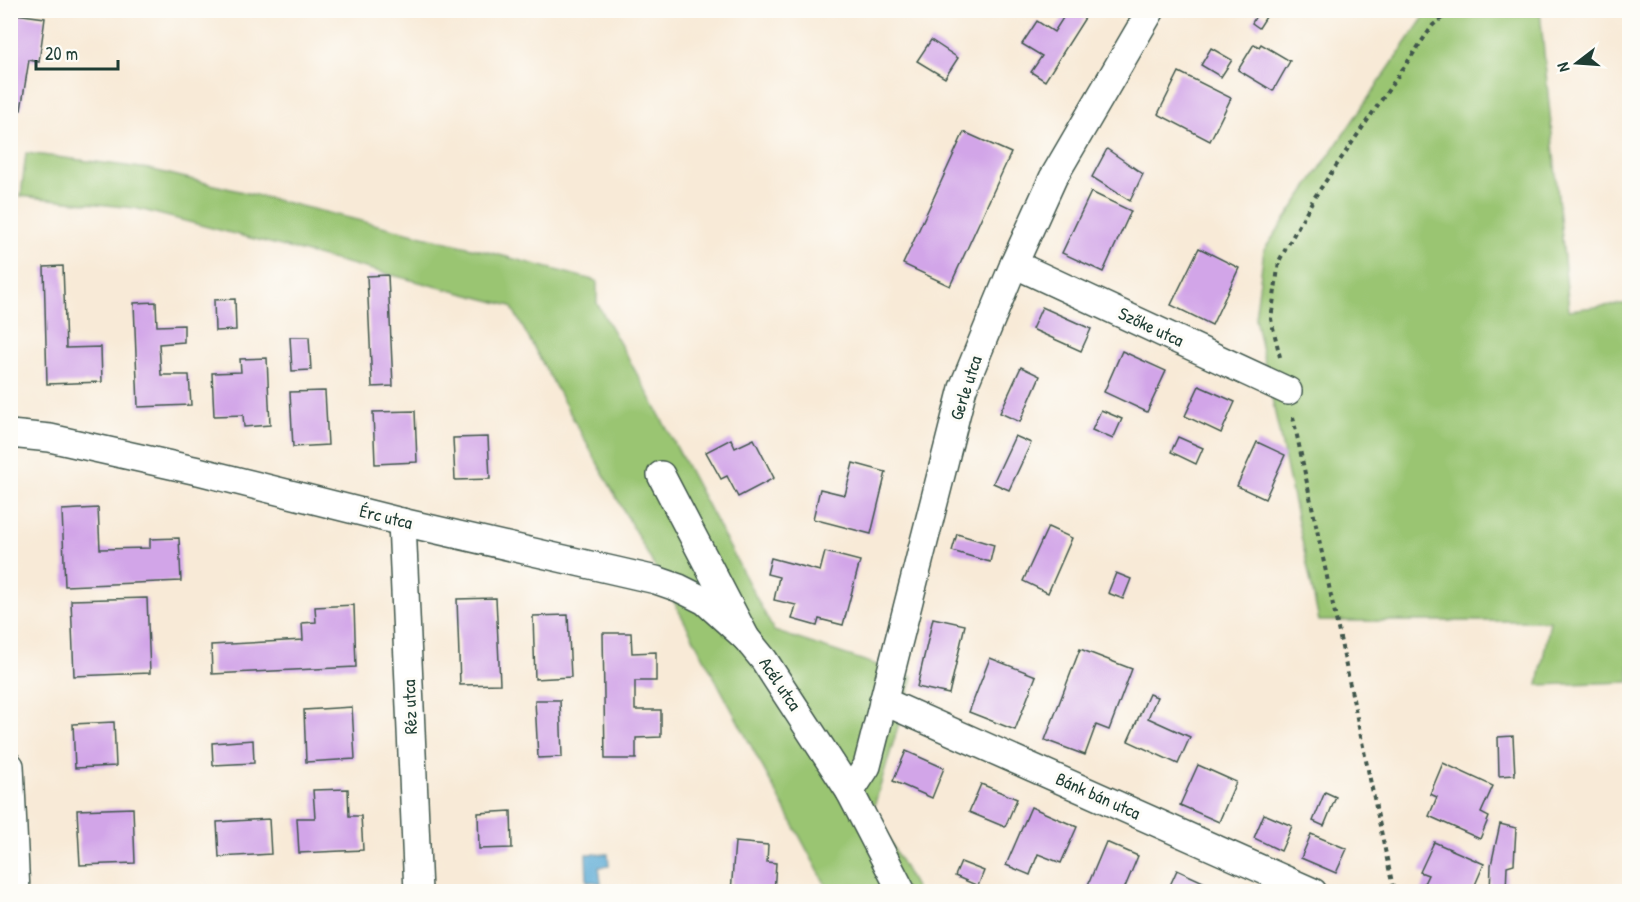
<svg xmlns="http://www.w3.org/2000/svg" width="1640" height="902" font-family="'Patrick Hand',sans-serif">
<style>
.green{fill:#9ac572;stroke:#5c8153;stroke-width:1.5}
.water{fill:#5cabd6;stroke:#3e7485;stroke-width:1.5}
.building{fill:#d2a5e8}
.lines{fill:none;stroke-linecap:round;stroke-linejoin:round}
.minor-casing{stroke:#40574c;stroke-width:30}
.path{stroke:#40574c;stroke-width:4;stroke-dasharray:4.5 4.5;stroke-linecap:butt}
.minor{stroke:#fff;stroke-width:27}
.labels{text-anchor:middle;stroke-width:6;stroke-linejoin:round;paint-order:stroke}
.street-label{font-size:18px;fill:#1f3d34;stroke:#fdfcf7}
</style>
<rect width="100%" height="100%" fill="#fdfcf7"/>
<filter id="ink" filterUnits="userSpaceOnUse"><feTurbulence type="fractalNoise" baseFrequency=".0167" numOctaves="2"/><feDisplacementMap in="SourceGraphic" scale="12" xChannelSelector="R" yChannelSelector="G"/><feConvolveMatrix kernelMatrix="1 2 1 2 8 2 1 2 1" color-interpolation-filters="sRGB"/></filter>
<filter id="wash" filterUnits="userSpaceOnUse"><feTurbulence type="fractalNoise" baseFrequency=".008" numOctaves="4" result="noise"/><feDisplacementMap in="SourceGraphic" scale="24" xChannelSelector="R" yChannelSelector="G"/><feGaussianBlur stdDeviation="1.35" result="paint"/><feColorMatrix in="noise" values="0 0 0 0 0 0 0 0 0 0 0 0 0 0 0 0 0 1.4 0 .05"/><feComposite in="paint" operator="in"/></filter>
<g filter="url(#wash)">
<rect width="100%" height="100%" fill="#f8ead7"/>
<g class="green">
<polygon points="1428,11 1540,11 1569,310 1629,303 1629,682 1538,685 1550,621 1319,621 1255,318 1264,250"/>
<polygon points="26,153 149,169 488,252 597,281 597,303 650,397 774,631 913,677 873,810 917,891 829,891 674,602 511,306 135,208 21,196"/>
</g>
<polygon class="water" points="586,854 608,854 609,866 599,867 601,883 587,881"/>
<g id="blocks">
<g class="building">
<polygon points="1068,10 1090,10 1045,81 1031,72 1042,56 1022,44 1037,21 1054,32"/>
<polygon points="1258,12 1266,17 1259,28 1252,23"/>
<polygon points="15,14 45,18 39,62 29,60 21,110 10,109 10,43"/>
<polygon points="931,40 958,58 945,78 917,61"/>
<polygon points="1254,44 1259,47 1261,44 1290,61 1273,91 1238,70"/>
<polygon points="1211,48 1232,60 1221,77 1201,65"/>
<polygon points="1179,72 1231,98 1210,141 1158,114"/>
<polygon points="964,132 1011,153 950,286 903,264"/>
<polygon points="1107,149 1143,174 1130,201 1092,177"/>
<polygon points="1091,192 1131,211 1103,272 1062,253"/>
<polygon points="1199,248 1239,268 1212,325 1171,305"/>
<polygon points="63,266 66,348 101,347 102,382 47,384 44,267"/>
<polygon points="388,275 393,386 372,387 367,276"/>
<polygon points="235,299 236,330 215,331 214,300"/>
<polygon points="156,302 157,326 184,325 184,342 159,344 161,375 189,375 191,405 138,407 134,303"/>
<polygon points="1042,307 1091,329 1081,351 1032,329"/>
<polygon points="290,337 309,337 311,370 292,371"/>
<polygon points="1122,351 1166,371 1147,412 1104,392"/>
<polygon points="267,358 270,425 244,427 243,415 214,416 212,373 241,372 240,359"/>
<polygon points="1021,367 1040,376 1020,422 1000,413"/>
<polygon points="1199,386 1235,402 1221,433 1185,416"/>
<polygon points="325,391 328,445 293,447 290,392"/>
<polygon points="1101,410 1122,419 1113,439 1092,430"/>
<polygon points="415,411 417,462 375,464 373,412"/>
<polygon points="1015,436 1031,443 1009,490 993,483"/>
<polygon points="488,437 490,479 455,480 453,438"/>
<polygon points="1178,437 1203,448 1196,464 1171,452"/>
<polygon points="731,439 735,448 754,439 774,478 738,497 727,476 721,479 706,452"/>
<polygon points="1257,442 1285,455 1265,499 1237,486"/>
<polygon points="853,463 886,472 871,534 813,519 820,489 845,495"/>
<polygon points="98,508 100,549 150,548 150,539 179,538 181,581 65,586 62,510"/>
<polygon points="1048,527 1072,538 1048,593 1023,581"/>
<polygon points="957,534 994,545 990,562 952,551"/>
<polygon points="825,552 860,561 843,625 819,619 817,626 792,619 796,605 774,600 779,577 767,574 771,558 820,571"/>
<polygon points="1116,573 1131,579 1123,599 1108,593"/>
<polygon points="147,598 150,673 74,676 71,600"/>
<polygon points="496,598 500,684 460,685 457,599"/>
<polygon points="354,605 356,667 212,674 211,645 303,640 302,623 316,622 315,607"/>
<polygon points="568,615 571,677 535,679 533,616"/>
<polygon points="933,618 965,625 949,694 917,687"/>
<polygon points="603,633 631,633 632,653 656,652 656,681 635,681 635,710 661,710 661,737 636,738 636,759 605,759"/>
<polygon points="1080,649 1132,669 1109,730 1096,725 1085,755 1045,740"/>
<polygon points="990,658 1036,676 1015,730 969,712"/>
<polygon points="1149,694 1157,697 1148,718 1190,737 1178,764 1128,741"/>
<polygon points="535,700 560,700 562,757 538,758"/>
<polygon points="352,707 355,759 306,762 304,710"/>
<polygon points="114,722 116,766 75,768 73,724"/>
<polygon points="1513,736 1515,775 1499,776 1498,737"/>
<polygon points="253,740 254,763 213,765 212,743"/>
<polygon points="906,751 944,768 932,798 893,781"/>
<polygon points="1443,763 1493,786 1481,813 1489,817 1480,839 1429,816 1437,797 1430,794"/>
<polygon points="1198,765 1236,782 1219,822 1180,805"/>
<polygon points="981,784 1017,799 1005,827 969,812"/>
<polygon points="348,789 349,816 361,816 363,850 299,853 297,818 315,818 313,790"/>
<polygon points="1325,792 1336,797 1324,826 1313,821"/>
<polygon points="1031,807 1077,827 1061,863 1038,854 1030,875 1006,865"/>
<polygon points="133,808 135,863 80,865 77,810"/>
<polygon points="511,811 512,848 479,849 478,813"/>
<polygon points="1264,814 1292,826 1281,851 1254,838"/>
<polygon points="269,819 271,854 219,857 217,822"/>
<polygon points="1500,824 1516,828 1514,864 1507,866 1506,892 1490,892 1491,865"/>
<polygon points="1311,834 1347,849 1336,873 1301,858"/>
<polygon points="735,842 768,845 767,862 776,863 774,892 731,892"/>
<polygon points="1106,842 1138,856 1123,892 1085,892"/>
<polygon points="1434,842 1484,864 1472,892 1420,892 1428,875 1420,872"/>
<polygon points="961,862 984,871 978,886 955,876"/>
<polygon points="1177,870 1212,886 1209,892 1167,892"/>
</g>
</g>
</g>
<g filter="url(#ink)">
<use href="#blocks" fill-opacity="0" stroke="#40574c" stroke-width="1.5"/>
<g class="lines">
<g class="minor-casing">
<g id="minor">
<polyline points="1014,264 1288,391"/>
<polyline points="10,434 50,438 198,471 402,522 656,580 679,588 705,601 746,638"/>
<polyline points="661,475 746,638 764,660 850,792 902,892"/>
<polyline points="402,522 418,892"/>
<polyline points="883,701 1313,892"/>
<polyline points="10,766 16,892"/>
<polyline points="850,792 867,766 963,388 1014,264 1053,178 1151,10"/>
</g>
</g>
<g class="path">
<polyline points="1280,357 1271,319 1279,261 1314,198 1433,25 1452,10"/>
<polyline points="1293,417 1394,892"/>
</g>
<use href="#minor" class="minor"/>
</g>
</g>
<g class="labels">
<g class="street-label">
<text transform="translate(1151 327) rotate(25)" y="6">Szőke utca</text>
<text transform="translate(966 388) rotate(-72)" y="6">Gerle utca</text>
<text transform="translate(386 517) rotate(14)" y="6">Érc utca</text>
<text transform="translate(780 684) rotate(56)" y="6">Acél utca</text>
<text transform="translate(410 707) rotate(-92)" y="6">Réz utca</text>
<text transform="translate(1098 796) rotate(24)" y="6">Bánk bán utca</text>
</g>
</g>
<rect width="1640" height="902" fill="none" stroke="#fdfcf7" stroke-width="36"/>
<g transform="translate(1577 63) rotate(253)" stroke="#fdfcf7" stroke-width="4.5" paint-order="stroke">
<path d="M0-4.5L10 22L0 15L-10 22Z" fill="#1f3d34"/>
<text y="-9" font-size="16" font-weight="bold" text-anchor="middle" fill="#1f3d34">N</text>
</g>
<path d="M36 60v9h82v-9" fill="none" stroke="#1f3d34" stroke-width="3"/>
<text x="45" y="60" font-size="18" fill="#1f3d34" stroke="#fdfcf7" stroke-width="4.5" paint-order="stroke">20 m</text>
</svg>
